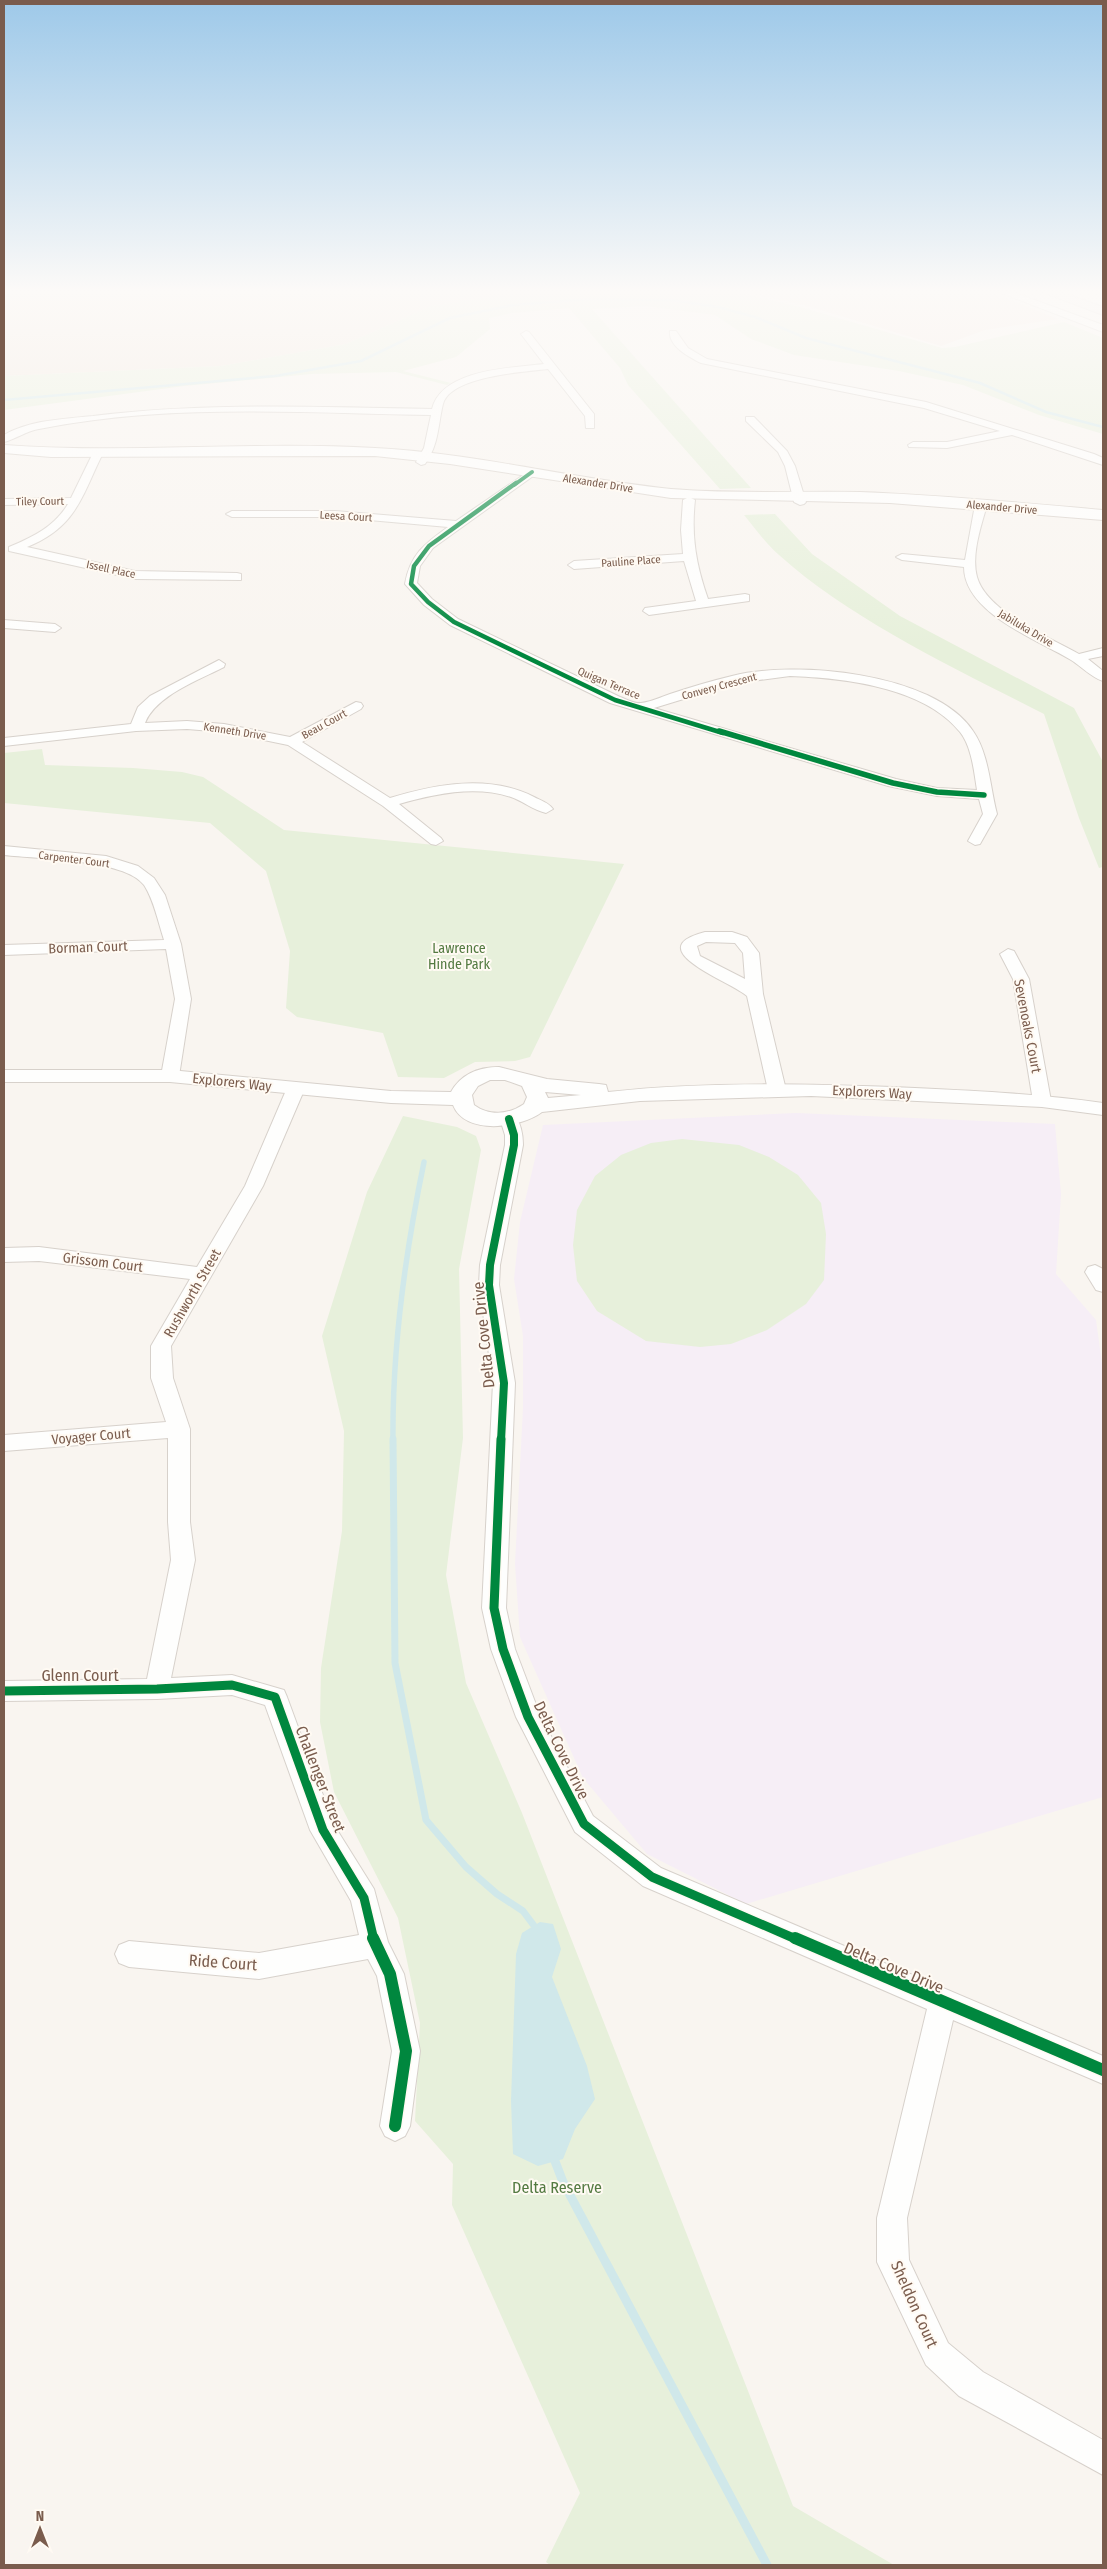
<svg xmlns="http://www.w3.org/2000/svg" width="1107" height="2569" font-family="'Fira Sans Condensed',sans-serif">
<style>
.residential{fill:#f2e8de}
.commercial{fill:#f6e8e1}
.education{fill:#f6eef6}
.green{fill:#e7f0db}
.water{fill:#d0e8ea}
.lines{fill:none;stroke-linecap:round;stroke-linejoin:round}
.stream-far3{stroke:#d0e8ea;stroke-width:2.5}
.stream-far2{stroke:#d0e8ea;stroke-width:5.5}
.stream-far1{stroke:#d0e8ea;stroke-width:7}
.stream{stroke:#d0e8ea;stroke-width:9}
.minor-casing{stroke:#d7d1cb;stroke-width:2}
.tertiary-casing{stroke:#d7d1cb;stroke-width:2}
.secondary-casing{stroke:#d9d2cb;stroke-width:2}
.motorway-casing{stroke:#dad1cc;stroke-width:2}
.minor{fill:#fefefd;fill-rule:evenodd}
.tertiary{fill:#fefefd;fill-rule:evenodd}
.secondary{fill:#fefefd;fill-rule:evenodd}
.motorway{fill:#f2eae7;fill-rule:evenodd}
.cycleway-far5-casing{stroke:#fffaf3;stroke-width:5}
.cycleway-far4-casing{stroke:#fffaf3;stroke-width:6}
.cycleway-far3-casing{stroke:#fffaf3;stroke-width:8}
.cycleway-far2-casing{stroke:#fffaf3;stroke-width:11}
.cycleway-far1-casing{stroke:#fffaf3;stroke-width:12}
.cycleway-casing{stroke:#fffaf3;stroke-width:15}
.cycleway-far5{stroke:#00873e;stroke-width:4}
.cycleway-far4{stroke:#00873e;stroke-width:4.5}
.cycleway-far3{stroke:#00873e;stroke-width:5.5}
.cycleway-far2{stroke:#00873e;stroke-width:8}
.cycleway-far1{stroke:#00873e;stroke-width:9}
.cycleway{stroke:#00873e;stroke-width:12}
.labels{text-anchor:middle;stroke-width:4;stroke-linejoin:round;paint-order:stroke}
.far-street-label{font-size:11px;fill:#7a5c4d;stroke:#fffaf3}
.street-label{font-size:14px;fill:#7a5c4d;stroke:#fffaf3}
.park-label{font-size:14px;fill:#537a41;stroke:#fffaf3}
.near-street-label{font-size:16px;fill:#7a5c4d;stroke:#fffaf3}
.near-park-label{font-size:16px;fill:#537a41;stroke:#fffaf3}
</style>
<rect width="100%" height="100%" fill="#f9f5f0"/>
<polygon class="residential" points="4,288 555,288 557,290 508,294 431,306 346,344 221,366 4,376"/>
<polygon class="commercial" points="725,288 981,288 1058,319 985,330 941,346 804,305"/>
<polygon class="education" points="796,1113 1055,1124 1061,1194 1056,1274 1096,1320 1103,1371 1103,1797 746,1904 647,1854 583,1778 520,1637 515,1564 523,1408 523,1336 514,1279 520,1222 543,1125"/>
<g class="green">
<polygon points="555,288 720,288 800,307 942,348 955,347 1064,322 1103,338 1103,434 1039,415 963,385 899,371 794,355 751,339 715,315 646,306 592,309 751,488 720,489 628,385 620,368 569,308 512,313 489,318 490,329 456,357 403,371 451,383 447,385 396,372 311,374 184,386 4,410 4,376 221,366 346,344 431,306 508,294 556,290"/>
<path d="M775,514L812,554L900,616L1074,708L1103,762V867L1099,868L1079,818L1044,714C958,670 851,620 779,555C766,544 755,528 744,515Z"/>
<polygon points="42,749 45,765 133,768 182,772 203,777 284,830 624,864 530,1057 515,1061 475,1062 444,1078 398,1077 383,1033 297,1017 286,1008 290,951 266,871 210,823 4,803 4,753"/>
<polygon points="403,1116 457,1127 476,1136 481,1150 459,1269 463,1438 446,1575 466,1683 522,1813 793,2506 894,2565 550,2565 546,2562 580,2493 452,2205 453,2164 415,2121 420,2023 398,1918 334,1792 320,1722 321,1668 342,1531 344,1431 322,1336 367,1192"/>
<polygon points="682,1139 739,1145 769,1157 798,1175 821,1203 826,1234 824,1280 806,1304 767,1330 731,1344 700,1347 646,1341 597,1311 577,1281 573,1245 577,1210 595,1176 621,1155 651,1143"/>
</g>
<polygon class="water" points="540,1922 553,1924 561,1949 552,1977 587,2066 595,2099 575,2129 563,2159 538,2166 513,2154 511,2101 516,1954 522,1933"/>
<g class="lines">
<polyline class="stream-far3" points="4,400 275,376 361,361 450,318 513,305 589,299 671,300 718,307 755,317 806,338 980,383 1046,412 1103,427"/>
<path class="stream-far2" d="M393,1441C392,1347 405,1254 424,1162"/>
<polyline class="stream-far1" points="393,1439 395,1663 426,1820 466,1867 497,1894 523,1911 538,1931"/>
<polyline class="stream" points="553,2156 563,2182 767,2565"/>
<g class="minor-casing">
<g id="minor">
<path d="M526,331L529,332L594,414V428H586L585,416L548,369C524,372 450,376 443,404C438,424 439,445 425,464L421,465L416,462L424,448L431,415C301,413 167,403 39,429C26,431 16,439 4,442V435C30,420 63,419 93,416C205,402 319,407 432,409C442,369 511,368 544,364L521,334Z"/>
<path d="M670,331H676L688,348L707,359L926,402L1094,454L1103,458V465L1012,435L947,448L909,447L908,445L913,442H947L1000,431L924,408L701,363C689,357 668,346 670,331Z"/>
<polygon points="746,417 754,417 787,451 795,466 806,502 804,504 800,505 794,502 785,466 778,452 746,421"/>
<path d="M97,452L102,455C81,498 76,527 27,547L135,571L237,573L241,574V580L135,579L9,551V547C33,537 54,527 68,504L4,505V499L71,498L92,455Z"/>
<path d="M532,469L537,472L536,474L433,548L420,566L417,583L432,599L458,619L620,697C626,699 635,704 641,703C651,702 661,697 670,694C691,687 711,681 732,676C794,660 934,672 973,731C989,754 990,787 997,814L980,844L975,845L968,841L983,814L979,799L937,796L888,786L610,703L450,625L424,605L405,584C410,555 424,544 448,527L335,517H232L226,514L232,511H335L456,521ZM790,676C844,678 924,687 960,732C972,747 974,772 977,790L937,788L896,779L654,708L736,683Z"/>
<path d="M689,497L695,500C691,536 696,565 708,599L745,594L749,595V601L649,615L643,611L645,608L696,601L684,561L574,569L568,565L574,561L683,554L681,530L683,500Z"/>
<path d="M981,502L987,505C981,526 971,555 977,577C987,612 1049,637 1079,654L1103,648V656L1088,659L1103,671V681C1092,678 1081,666 1071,660C1038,640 964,613 964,567L902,560L896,557L902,554L965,560L975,505Z"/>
<polygon points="4,620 55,624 61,628 55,632 4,628"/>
<path d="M219,660L225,664L224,667C199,680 155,696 145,723L187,721L224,724L290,737L356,702L361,703L363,706L361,709L302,742L390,798C436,784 489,774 534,797C540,800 549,803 553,809L546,813C533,810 523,801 511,797C475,785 434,794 399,804L441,838L443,841L436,845L431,844L383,806L288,745L224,732L187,729L136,731L4,746V738L131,724L138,707L150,696Z"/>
<path d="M4,846L106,856L138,866L154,878L165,895L181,944L191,999L179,1076L176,1080H164L161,1076L175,999L166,949L4,955V945L164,940C158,922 154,900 144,885C125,859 36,859 4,855Z"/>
<path d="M705,932H732L747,937L759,953L763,994L786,1090L783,1094H771L768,1090L747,996C730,981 638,949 705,932ZM706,942L735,943L743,953L745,979L700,956L697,946Z"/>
<polygon points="1008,949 1014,951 1029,979 1051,1101 1048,1105 1036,1105 1033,1101 1013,979 1000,954"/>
<polygon points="296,1083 302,1084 305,1088 263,1186 171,1346 173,1378 190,1429 190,1522 195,1560 171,1678 232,1675 284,1690 287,1697 334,1825 374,1889 388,1942 404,1974 420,2051 410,2126 405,2136 395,2141 385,2136 380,2126 392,2051 377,1976 368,1959 259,1979 129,1967 119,1963 115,1954 119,1945 129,1941 259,1953 359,1935 351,1901 310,1830 265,1705 232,1695 157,1699 4,1701 4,1681 147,1679 171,1560 168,1522 168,1438 4,1451 4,1435 166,1422 151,1378 151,1346 190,1279 39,1261 4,1262 4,1248 39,1247 197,1267 245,1186 287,1088 290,1084"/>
<path d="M509,1113L515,1115C521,1124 523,1135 523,1145L500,1265L499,1285L515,1383L506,1608L515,1649L540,1715L593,1816L661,1868L1103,2056V2084L953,2020L907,2218L909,2260L948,2343L983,2372L1103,2440V2475L959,2396L926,2365L877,2262V2218L927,2009L643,1886L575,1832L516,1717L491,1649L482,1608L493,1383L479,1285L480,1265L505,1145V1135L500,1119L503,1115Z"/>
<polygon points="1095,1265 1103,1269 1103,1292 1096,1290 1085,1272 1088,1267"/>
</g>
</g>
<g class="tertiary-casing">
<g id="tertiary">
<polygon points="988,288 1002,288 1103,325 1103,332"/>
<path d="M499,1067L547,1079L599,1084L606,1085L608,1092C710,1081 813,1084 915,1088C978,1091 1041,1094 1103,1103V1115L1042,1107L811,1096L640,1101L542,1112C521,1128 465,1136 453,1105L391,1103L170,1082H4V1070H170L391,1091L451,1092C461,1074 479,1067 499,1067ZM490,1080H505L522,1086L527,1097L524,1104C508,1115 489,1116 474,1105L472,1095L478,1086ZM545,1092L581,1095L548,1098Z"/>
</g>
</g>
<g class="secondary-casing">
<path id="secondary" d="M4,445C128,454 251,441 375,448C475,453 572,479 671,489C734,494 797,491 860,492C941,495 1022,503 1103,510V520L890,503L671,498L450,464L375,456L51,457L4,453Z"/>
</g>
<g class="motorway-casing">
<polygon id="motorway" points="1032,288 1049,288 1103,307 1103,315"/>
</g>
<use href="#minor" class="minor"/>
<use href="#tertiary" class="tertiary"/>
<use href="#secondary" class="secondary"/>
<use href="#motorway" class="motorway"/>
<g class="cycleway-far5-casing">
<polyline id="cycleway-far5" points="514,485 532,472"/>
</g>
<g class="cycleway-far4-casing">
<polyline id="cycleway-far4" points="516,483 429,546 414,566 411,584 428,602 454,622 615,700 723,733"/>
</g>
<g class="cycleway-far3-casing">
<polyline id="cycleway-far3" points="719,731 893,783 937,792 984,795"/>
</g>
<g class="cycleway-far2-casing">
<polyline id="cycleway-far2" points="501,1441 504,1383 489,1285 490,1265 514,1145 514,1135 509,1119"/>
</g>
<g class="cycleway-far1-casing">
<g id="cycleway-far1">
<polyline points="501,1439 494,1608 503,1649 528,1717 584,1824 652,1877 798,1940"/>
<polyline points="4,1691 157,1689 232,1685 275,1697 323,1830 364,1898 374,1940"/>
</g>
</g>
<g class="cycleway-casing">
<g id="cycleway">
<polyline points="373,1938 390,1974 406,2051 395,2126"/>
<polyline points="795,1938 1103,2070"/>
</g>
</g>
<use href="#cycleway-far5" class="cycleway-far5"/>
<use href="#cycleway-far4" class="cycleway-far4"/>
<use href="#cycleway-far3" class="cycleway-far3"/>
<use href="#cycleway-far2" class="cycleway-far2"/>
<use href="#cycleway-far1" class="cycleway-far1"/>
<use href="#cycleway" class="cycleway"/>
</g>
<linearGradient id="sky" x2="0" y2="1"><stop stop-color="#9ec9e9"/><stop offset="0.45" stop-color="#fcfaf8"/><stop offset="1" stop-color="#fcfaf8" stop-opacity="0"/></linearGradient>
<rect width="1107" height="647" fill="url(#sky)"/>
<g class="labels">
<g class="far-street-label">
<text transform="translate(598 483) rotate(9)" y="4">Alexander Drive</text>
<text transform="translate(40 501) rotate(-1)" y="4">Tiley Court</text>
<text transform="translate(1002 507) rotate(5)" y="4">Alexander Drive</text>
<text transform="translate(346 516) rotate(3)" y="4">Leesa Court</text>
<text transform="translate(631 561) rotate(-4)" y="4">Pauline Place</text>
<text transform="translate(111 569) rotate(12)" y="4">Issell Place</text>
<text transform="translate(1026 628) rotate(31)" y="4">Jabiluka Drive</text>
<text transform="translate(609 683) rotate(23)" y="4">Quigan Terrace</text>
<text transform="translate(719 686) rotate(-15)" y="4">Convery Crescent</text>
<text transform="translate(324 724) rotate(-29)" y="4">Beau Court</text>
<text transform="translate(235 731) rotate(9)" y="4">Kenneth Drive</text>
<text transform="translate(74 859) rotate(7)" y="4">Carpenter Court</text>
</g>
<g class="street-label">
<text transform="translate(88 947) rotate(-2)" y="5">Borman Court</text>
<text transform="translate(1028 1026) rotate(79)" y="5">Sevenoaks Court</text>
<text transform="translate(232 1082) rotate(6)" y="5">Explorers Way</text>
<text transform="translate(872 1092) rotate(3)" y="5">Explorers Way</text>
<text transform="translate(103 1262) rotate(7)" y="5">Grissom Court</text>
<text transform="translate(192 1293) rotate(-60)" y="5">Rushworth Street</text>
<text transform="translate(91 1436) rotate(-5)" y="5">Voyager Court</text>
</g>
<g class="park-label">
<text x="459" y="953">Lawrence<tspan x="459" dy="16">Hinde Park</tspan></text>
</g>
<g class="near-street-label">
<text transform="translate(483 1335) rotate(-96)" y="6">Delta Cove Drive</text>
<text x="80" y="1681">Glenn Court</text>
<text transform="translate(562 1750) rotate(64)" y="6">Delta Cove Drive</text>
<text transform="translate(321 1779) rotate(69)" y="6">Challenger Street</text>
<text transform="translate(223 1962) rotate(4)" y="6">Ride Court</text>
<text transform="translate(894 1967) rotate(23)" y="6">Delta Cove Drive</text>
<text transform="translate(915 2304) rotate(66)" y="6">Sheldon Court</text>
</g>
<g class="near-park-label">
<text x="557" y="2193">Delta Reserve</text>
</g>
</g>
<rect width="1107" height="2569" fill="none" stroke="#7a5c4d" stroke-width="10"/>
<g transform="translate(40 2529)" stroke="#fffaf3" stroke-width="4" paint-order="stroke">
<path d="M0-4L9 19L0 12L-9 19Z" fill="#7a5c4d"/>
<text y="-8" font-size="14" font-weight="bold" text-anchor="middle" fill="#7a5c4d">N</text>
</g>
</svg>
